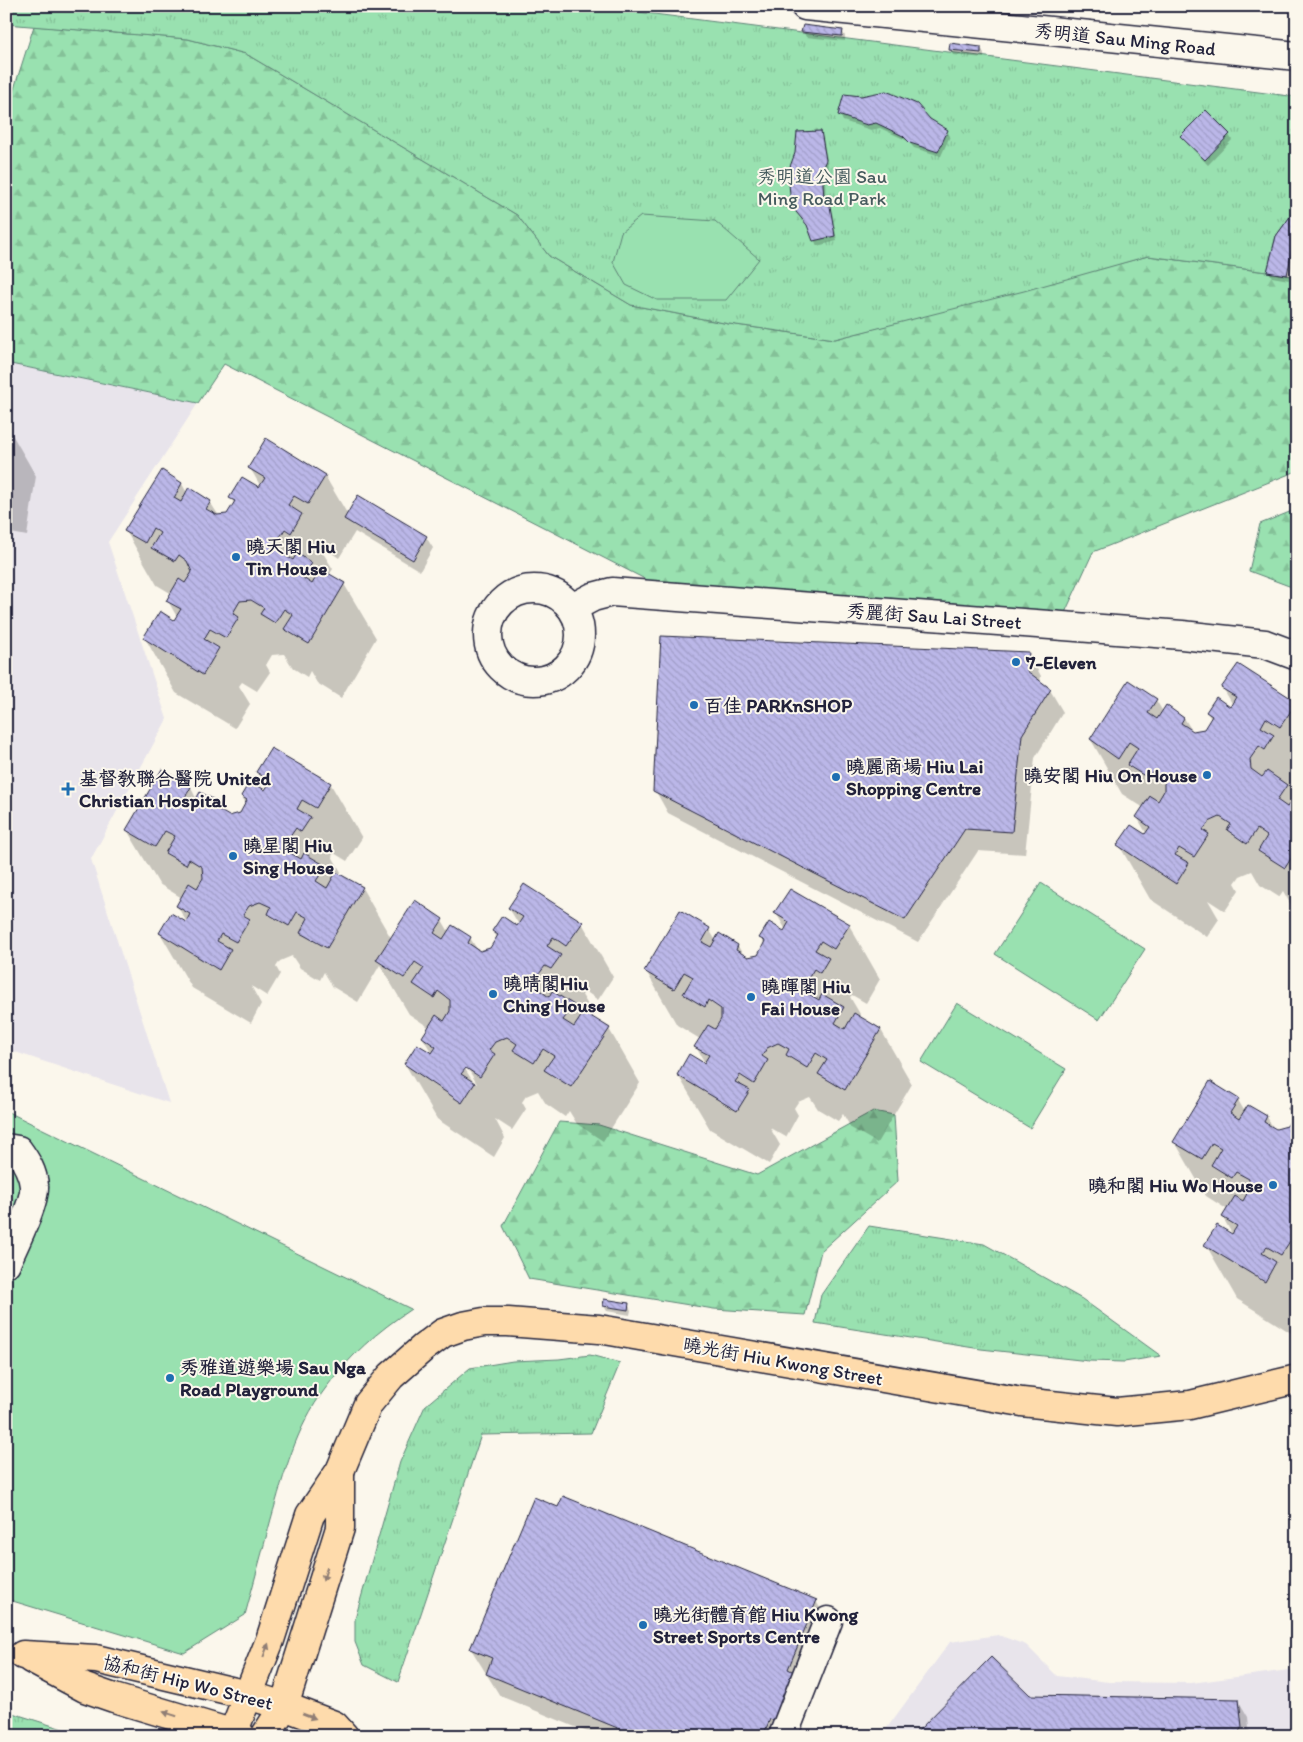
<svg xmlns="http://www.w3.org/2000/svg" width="1303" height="1742" font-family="Itim,'LXGW WenKai TC',sans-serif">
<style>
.built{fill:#e8e4eb}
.forest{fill:url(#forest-firs);stroke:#5e8276}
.park{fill:url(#park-tufts);stroke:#5e8276}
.garden{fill:#99e1b0;stroke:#5e8276}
.shadow{fill:#0003;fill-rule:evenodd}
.building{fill:url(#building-back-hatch);stroke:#22223b}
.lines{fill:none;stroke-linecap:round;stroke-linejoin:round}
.minor-casing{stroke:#22223b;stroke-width:31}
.major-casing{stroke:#22223b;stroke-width:31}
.minor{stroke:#fbf7ec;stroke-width:28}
.major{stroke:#fedbac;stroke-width:28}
.oneway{fill:#907e74}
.poi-dot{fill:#1f6fb2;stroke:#fbf7ec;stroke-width:2}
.labels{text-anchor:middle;stroke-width:4;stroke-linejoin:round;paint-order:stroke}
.street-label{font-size:19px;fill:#22223b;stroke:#fbf7ec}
.park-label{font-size:19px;fill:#465b5e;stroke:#fbf7ec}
.poi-label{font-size:19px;font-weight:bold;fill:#22223b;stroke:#fbf7ec;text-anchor:start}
</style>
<defs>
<pattern id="forest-firs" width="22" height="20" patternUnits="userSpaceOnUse" patternTransform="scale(1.25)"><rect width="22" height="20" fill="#99e1b0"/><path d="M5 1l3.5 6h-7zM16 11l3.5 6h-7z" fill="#84c198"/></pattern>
<pattern id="park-tufts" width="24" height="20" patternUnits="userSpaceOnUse" patternTransform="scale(1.25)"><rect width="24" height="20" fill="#99e1b0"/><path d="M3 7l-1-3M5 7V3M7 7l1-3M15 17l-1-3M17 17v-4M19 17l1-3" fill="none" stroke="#84c198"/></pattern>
<pattern id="building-back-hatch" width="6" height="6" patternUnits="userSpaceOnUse" patternTransform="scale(1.25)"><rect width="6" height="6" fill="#bbb7e8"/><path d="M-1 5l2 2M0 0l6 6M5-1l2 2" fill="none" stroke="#a09dc8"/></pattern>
</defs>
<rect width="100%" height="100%" fill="#fbf7ec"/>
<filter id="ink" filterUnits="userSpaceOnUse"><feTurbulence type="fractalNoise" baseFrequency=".02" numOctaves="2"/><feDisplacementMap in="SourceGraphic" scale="10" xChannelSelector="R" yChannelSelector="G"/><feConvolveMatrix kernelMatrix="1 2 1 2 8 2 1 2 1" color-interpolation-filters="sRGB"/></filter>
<g filter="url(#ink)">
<g class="built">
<polygon points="6,363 198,403 108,542 167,719 91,859 169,1103 6,1049"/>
<polygon points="998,1635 1026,1645 1057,1676 1109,1682 1191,1683 1297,1669 1297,1736 881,1736 950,1642"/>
</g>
<g class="forest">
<polygon points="34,26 188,39 246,54 517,215 549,256 631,305 729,324 835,339 1148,256 1267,272 1297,277 1297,471 1093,552 1063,617 690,602 224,364 198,403 6,363 6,114"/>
<polygon points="1297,509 1297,589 1249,571 1260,524"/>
<polygon points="873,1111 894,1115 898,1181 821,1251 805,1315 714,1309 529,1279 503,1226 559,1122 599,1125 757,1175"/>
</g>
<g class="park">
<polygon points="6,6 592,6 1297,97 1297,207 1276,236 1267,272 1148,256 1024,291 835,339 729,324 631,305 549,256 517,215 246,54 188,39 6,24"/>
<polygon points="869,1226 984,1244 1082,1299 1161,1356 1124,1362 1089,1361 981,1349 815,1323 821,1295"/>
<polygon points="590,1355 620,1363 591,1433 481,1435 398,1682 364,1665 355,1642 355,1619 400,1462 425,1406 470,1368 513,1361 559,1359"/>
<polygon points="6,1711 85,1736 6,1736"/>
</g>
<g class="garden">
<polygon points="641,216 715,221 759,259 726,300 657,300 626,285 613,262 621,232"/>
<polygon points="1041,883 1145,949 1099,1020 995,954"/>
<polygon points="957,1003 1066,1069 1030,1128 921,1062"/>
<path d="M6,1111L411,1309C378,1331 349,1356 325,1389C296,1427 284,1474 271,1519C262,1551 254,1583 245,1615L184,1653L6,1599Z"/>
</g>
<g class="shadow">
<polygon points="986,6 1000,6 995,13"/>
<polygon points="1006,6 1013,6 1011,10"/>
<polygon points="803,31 842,31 845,36 845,41 806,37"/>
<polygon points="981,48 984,53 984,58 953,55 950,50"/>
<polygon points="1206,112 1229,135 1232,140 1208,165 1185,141 1182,136"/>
<polygon points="840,115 929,120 947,131 950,136 941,156 914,148 908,141 880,128 871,130 843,121"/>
<polygon points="820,132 823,138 828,166 825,175 826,204 832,213 837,241 817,246 809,228 796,211"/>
<polygon points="1297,209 1297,244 1289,280 1272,277 1269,272"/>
<polygon points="6,424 36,476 27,536 6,532"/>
<polygon points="250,468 325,476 348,515 426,537 433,548 420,571 355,532 339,558 326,549 323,553 333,569 329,575 344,584 376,638 341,698 317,683 310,671 307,677 293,668 284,654 272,655 266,665 270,672 257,691 242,682 239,686 250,704 235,728 176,693 145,638 174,621 177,617 168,601 172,594 157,585 126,531 182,484 187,493 210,502 219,516 228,515 235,505 231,498 259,489 261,487"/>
<polygon points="1028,653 1041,676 1040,682 1050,690 1063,712 1035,758 1025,854 978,851 918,942 668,813 655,790"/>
<polygon points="1223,688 1296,703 1297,704 1297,909 1291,905 1283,891 1279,897 1260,885 1252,871 1240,876 1235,883 1239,890 1225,911 1208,900 1219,919 1207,937 1150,899 1119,845 1149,838 1137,817 1144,808 1122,794 1091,740 1156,700 1163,712 1184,718 1193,732 1205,730 1211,719 1207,712 1230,708 1233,705"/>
<path d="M257,772L330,783L362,838L347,861L334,853L332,856L341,872L339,875L362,888L391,938L415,902L442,920L449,932L470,938L479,952L491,949L498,939L493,931L517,928L519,925L509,908L582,923L613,977L598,1000L585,991L582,995L591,1010L588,1015L609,1029L640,1083L603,1141L577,1124L569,1111L565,1117L546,1104L538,1091L526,1096L522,1102L526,1109L512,1130L495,1119L505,1138L494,1157L437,1119L405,1064L434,1057L423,1038L430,1028L409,1014L380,965L358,1002L333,987L324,972L320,980L300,968L292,956L280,961L276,967L280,974L267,996L251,986L261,1004L251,1023L192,988L160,933L188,924L177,906L182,898L159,884L127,830L191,788L197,800L219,804L226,816L229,818L241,814L246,804L242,796L266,792L267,789ZM467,1067L477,1084L474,1083L465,1069Z"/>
<polygon points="776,913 849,925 880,979 866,1003 852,995 850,997 860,1014 858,1017 881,1030 912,1084 877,1143 851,1128 843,1114 838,1121 818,1109 810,1097 798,1102 794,1108 798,1115 786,1137 770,1128 780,1145 769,1164 710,1129 678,1075 706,1065 696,1047 700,1039 677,1025 646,971 709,929 716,941 738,946 744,957 748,959 759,956 765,945 761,938 784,933 786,930"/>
<polygon points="1297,1098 1297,1335 1296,1336 1237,1299 1206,1245 1234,1237 1223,1218 1228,1210 1206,1196 1175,1142 1238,1100 1245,1112 1267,1117 1274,1129 1276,1130 1288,1127 1294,1117 1289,1109"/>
<polygon points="628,1304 631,1310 630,1315 607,1311 604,1306"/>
<polygon points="816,1601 829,1624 794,1736 597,1736 500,1696 471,1649"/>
<polygon points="1029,1696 1238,1700 1248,1717 1250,1736 914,1736"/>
</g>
<g class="building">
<polygon points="803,25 843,30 842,36 801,32"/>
<polygon points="950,43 981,47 981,53 949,50"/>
<polygon points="886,91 917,104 930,119 948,130 938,152 910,143 903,136 876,123 867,125 838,115 844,94 861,96"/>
<polygon points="1206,110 1230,134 1205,160 1180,136"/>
<polygon points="821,131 826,160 822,169 824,199 830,206 835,236 813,241 807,225 791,206 788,172 795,153 797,132"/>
<polygon points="1297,207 1297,227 1287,275 1267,272 1276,236"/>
<polygon points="266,438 326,475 308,504 294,496 288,505 302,514 291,533 285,529 277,542 280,552 293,560 297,553 312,563 303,578 312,584 321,569 345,583 309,644 284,629 293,615 284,609 275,623 260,614 264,608 251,600 240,601 233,613 239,617 226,638 210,629 204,639 219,648 203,675 143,638 160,611 174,620 181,609 166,601 179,579 185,583 192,572 187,561 179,555 175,561 151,548 160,533 153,528 145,543 124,531 162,470 182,483 174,498 181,502 189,487 211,501 206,509 217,515 227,514 235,501 229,498 242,477 259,487 265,478 248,468"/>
<polygon points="358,495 427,536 413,560 344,519"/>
<polygon points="661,636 1029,652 1027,671 1051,689 1022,735 1012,832 965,829 905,920 653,791"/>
<polygon points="1238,664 1297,702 1280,727 1266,718 1261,727 1274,735 1265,750 1259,746 1250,759 1251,769 1262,777 1267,771 1287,785 1277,800 1287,807 1297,793 1297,849 1285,868 1258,851 1267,836 1257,829 1247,844 1227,830 1231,824 1220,817 1209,822 1203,830 1209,834 1194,857 1179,848 1175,855 1189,863 1176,884 1117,845 1131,825 1145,834 1150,827 1136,817 1150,796 1158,801 1164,791 1164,780 1152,772 1148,778 1127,765 1138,748 1129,742 1118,759 1090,739 1128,680 1157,699 1148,713 1157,719 1166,705 1184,718 1181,723 1193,731 1204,729 1212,716 1206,712 1216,697 1230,707 1236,697 1221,688"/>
<polygon points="271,748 331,783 316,808 302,800 297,809 311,817 301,832 296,828 287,841 289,852 301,859 304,853 326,866 316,881 327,888 336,872 363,887 327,948 300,933 308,918 297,912 289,926 268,914 271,907 260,902 249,906 243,915 250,919 236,942 221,934 217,941 231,949 219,970 159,933 171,913 186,922 190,914 176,906 189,883 197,888 203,878 202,867 189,859 186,865 165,853 175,836 165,831 155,847 126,830 162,769 191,787 183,801 192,806 200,792 220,803 217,809 229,816 240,813 247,800 241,796 250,781 265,790 271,781 256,772"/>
<polygon points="524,884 583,922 566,946 553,937 547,946 561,955 551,969 545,966 536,978 538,989 549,997 552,991 574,1005 563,1020 574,1027 584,1012 610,1028 571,1087 544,1070 554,1056 543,1049 534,1063 513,1050 517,1044 507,1037 495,1042 489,1050 495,1054 480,1077 466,1068 461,1074 475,1083 462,1103 404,1064 417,1044 432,1053 436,1047 422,1037 436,1015 444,1021 450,1011 450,1000 438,991 434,998 413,984 424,968 415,962 404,978 376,960 415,900 443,919 434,933 443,939 452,925 471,937 468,943 480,951 490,948 498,935 492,931 502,916 517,926 523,917 508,908"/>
<polygon points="790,889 850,924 834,949 821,941 815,950 829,958 820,973 814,969 806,982 807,993 819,1000 822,994 844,1007 835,1023 845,1029 854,1013 881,1029 845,1090 818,1074 827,1060 816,1053 807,1068 786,1055 789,1049 778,1043 767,1048 762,1056 768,1060 754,1084 740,1075 735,1082 750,1090 737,1111 677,1075 689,1054 704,1063 709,1055 694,1047 708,1025 715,1029 721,1019 721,1009 708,1000 705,1007 683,994 693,977 684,972 674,989 644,971 680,910 710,928 702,942 711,947 719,933 738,945 736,950 748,957 758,955 765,941 759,938 769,922 784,931 789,922 774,913"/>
<polygon points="1210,1081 1239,1099 1230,1113 1239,1119 1248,1105 1267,1116 1264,1122 1276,1129 1287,1126 1295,1113 1288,1109 1297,1095 1297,1219 1289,1228 1296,1232 1281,1255 1267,1247 1262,1253 1276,1262 1265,1282 1204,1245 1217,1225 1232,1234 1237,1226 1222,1217 1235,1196 1243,1201 1249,1190 1249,1179 1236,1172 1232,1178 1211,1165 1221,1148 1212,1143 1202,1159 1173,1142"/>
<polygon points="604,1299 629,1303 628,1310 603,1306"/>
<polygon points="563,1496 817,1600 788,1669 798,1674 778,1723 770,1719 763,1736 637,1736 486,1674 492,1658 470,1649 534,1497 558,1507"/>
<polygon points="991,1657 1030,1695 1239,1699 1242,1727 1236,1736 1003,1736 1000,1730 994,1736 913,1736"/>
</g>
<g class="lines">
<g class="minor-casing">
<g id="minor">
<polyline points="805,6 1297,56"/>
<circle cx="534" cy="635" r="46"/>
<polyline points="572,608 593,597 612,592 1182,635 1265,644 1297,656"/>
<path d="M6,1148L18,1150C26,1161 33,1172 34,1186C36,1201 13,1247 6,1263"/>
<polyline points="783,1736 828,1621"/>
</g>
</g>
<g class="major-casing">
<g id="major">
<polyline points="23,1655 96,1659 248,1695 284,1706 334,1725 344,1736"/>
<polyline points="31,1659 85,1688 114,1698 241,1736"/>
<polyline points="233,1733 270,1640 310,1515 340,1471 368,1404 391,1376 423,1348 443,1333 463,1326 484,1322 508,1322 599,1329 1022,1402 1117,1412 1190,1405 1297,1379"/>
<polyline points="265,1736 284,1706 340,1528 340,1471"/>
</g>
</g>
<use href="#minor" class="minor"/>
<use href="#major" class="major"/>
</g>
<defs><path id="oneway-solid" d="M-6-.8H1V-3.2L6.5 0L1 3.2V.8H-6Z" transform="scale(1.25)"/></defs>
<g class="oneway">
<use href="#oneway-solid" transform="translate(325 1574) rotate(108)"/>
<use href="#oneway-solid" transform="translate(266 1650) rotate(-69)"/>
<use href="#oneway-solid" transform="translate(170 1714) rotate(-163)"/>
<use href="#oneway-solid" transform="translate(309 1716) rotate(21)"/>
</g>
</g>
<g class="poi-dot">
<circle cx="236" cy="557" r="5"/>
<circle cx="1016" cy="662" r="5"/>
<circle cx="694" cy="705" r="5"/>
<circle cx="1207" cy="775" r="5"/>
<circle cx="836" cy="777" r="5"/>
<path d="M65.5 781.5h5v5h5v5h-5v5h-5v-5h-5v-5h5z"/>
<circle cx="233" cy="856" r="5"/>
<circle cx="493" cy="994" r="5"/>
<circle cx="751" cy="997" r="5"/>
<circle cx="1273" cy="1185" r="5"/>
<circle cx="170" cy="1378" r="5"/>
<circle cx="643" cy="1625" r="5"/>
</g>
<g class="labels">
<g class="street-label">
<text transform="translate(1125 39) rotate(6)" y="7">秀明道 Sau Ming Road</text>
<text transform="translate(934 616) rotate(4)" y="7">秀麗街 Sau Lai Street</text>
<text transform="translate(783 1361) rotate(10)" y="7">曉光街 Hiu Kwong Street</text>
<text transform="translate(188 1682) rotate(14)" y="7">協和街 Hip Wo Street</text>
</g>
<g class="park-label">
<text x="822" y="183">秀明道公園 Sau<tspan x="822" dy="22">Ming Road Park</tspan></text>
</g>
<g class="poi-label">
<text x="246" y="553">曉天閣 Hiu<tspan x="246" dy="22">Tin House</tspan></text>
<text x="1026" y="669">7-Eleven</text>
<text x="704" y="712">百佳 PARKnSHOP</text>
<text x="846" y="773">曉麗商場 Hiu Lai<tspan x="846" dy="22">Shopping Centre</tspan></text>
<text x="1197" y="782" text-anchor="end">曉安閣 Hiu On House</text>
<text x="79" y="785">基督教聯合醫院 United<tspan x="79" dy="22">Christian Hospital</tspan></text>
<text x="243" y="852">曉星閣 Hiu<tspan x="243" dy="22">Sing House</tspan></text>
<text x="503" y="990">曉晴閣Hiu<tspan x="503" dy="22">Ching House</tspan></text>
<text x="761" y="993">曉暉閣 Hiu<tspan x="761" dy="22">Fai House</tspan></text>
<text x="1263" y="1192" text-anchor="end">曉和閣 Hiu Wo House</text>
<text x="180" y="1374">秀雅道遊樂場 Sau Nga<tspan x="180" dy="22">Road Playground</tspan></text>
<text x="653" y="1621">曉光街體育館 Hiu Kwong<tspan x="653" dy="22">Street Sports Centre</tspan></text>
</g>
</g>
<rect width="1303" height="1742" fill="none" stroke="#fbf7ec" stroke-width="25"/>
<rect x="12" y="12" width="1278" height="1717" fill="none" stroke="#22223b" stroke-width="2" filter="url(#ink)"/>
</svg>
